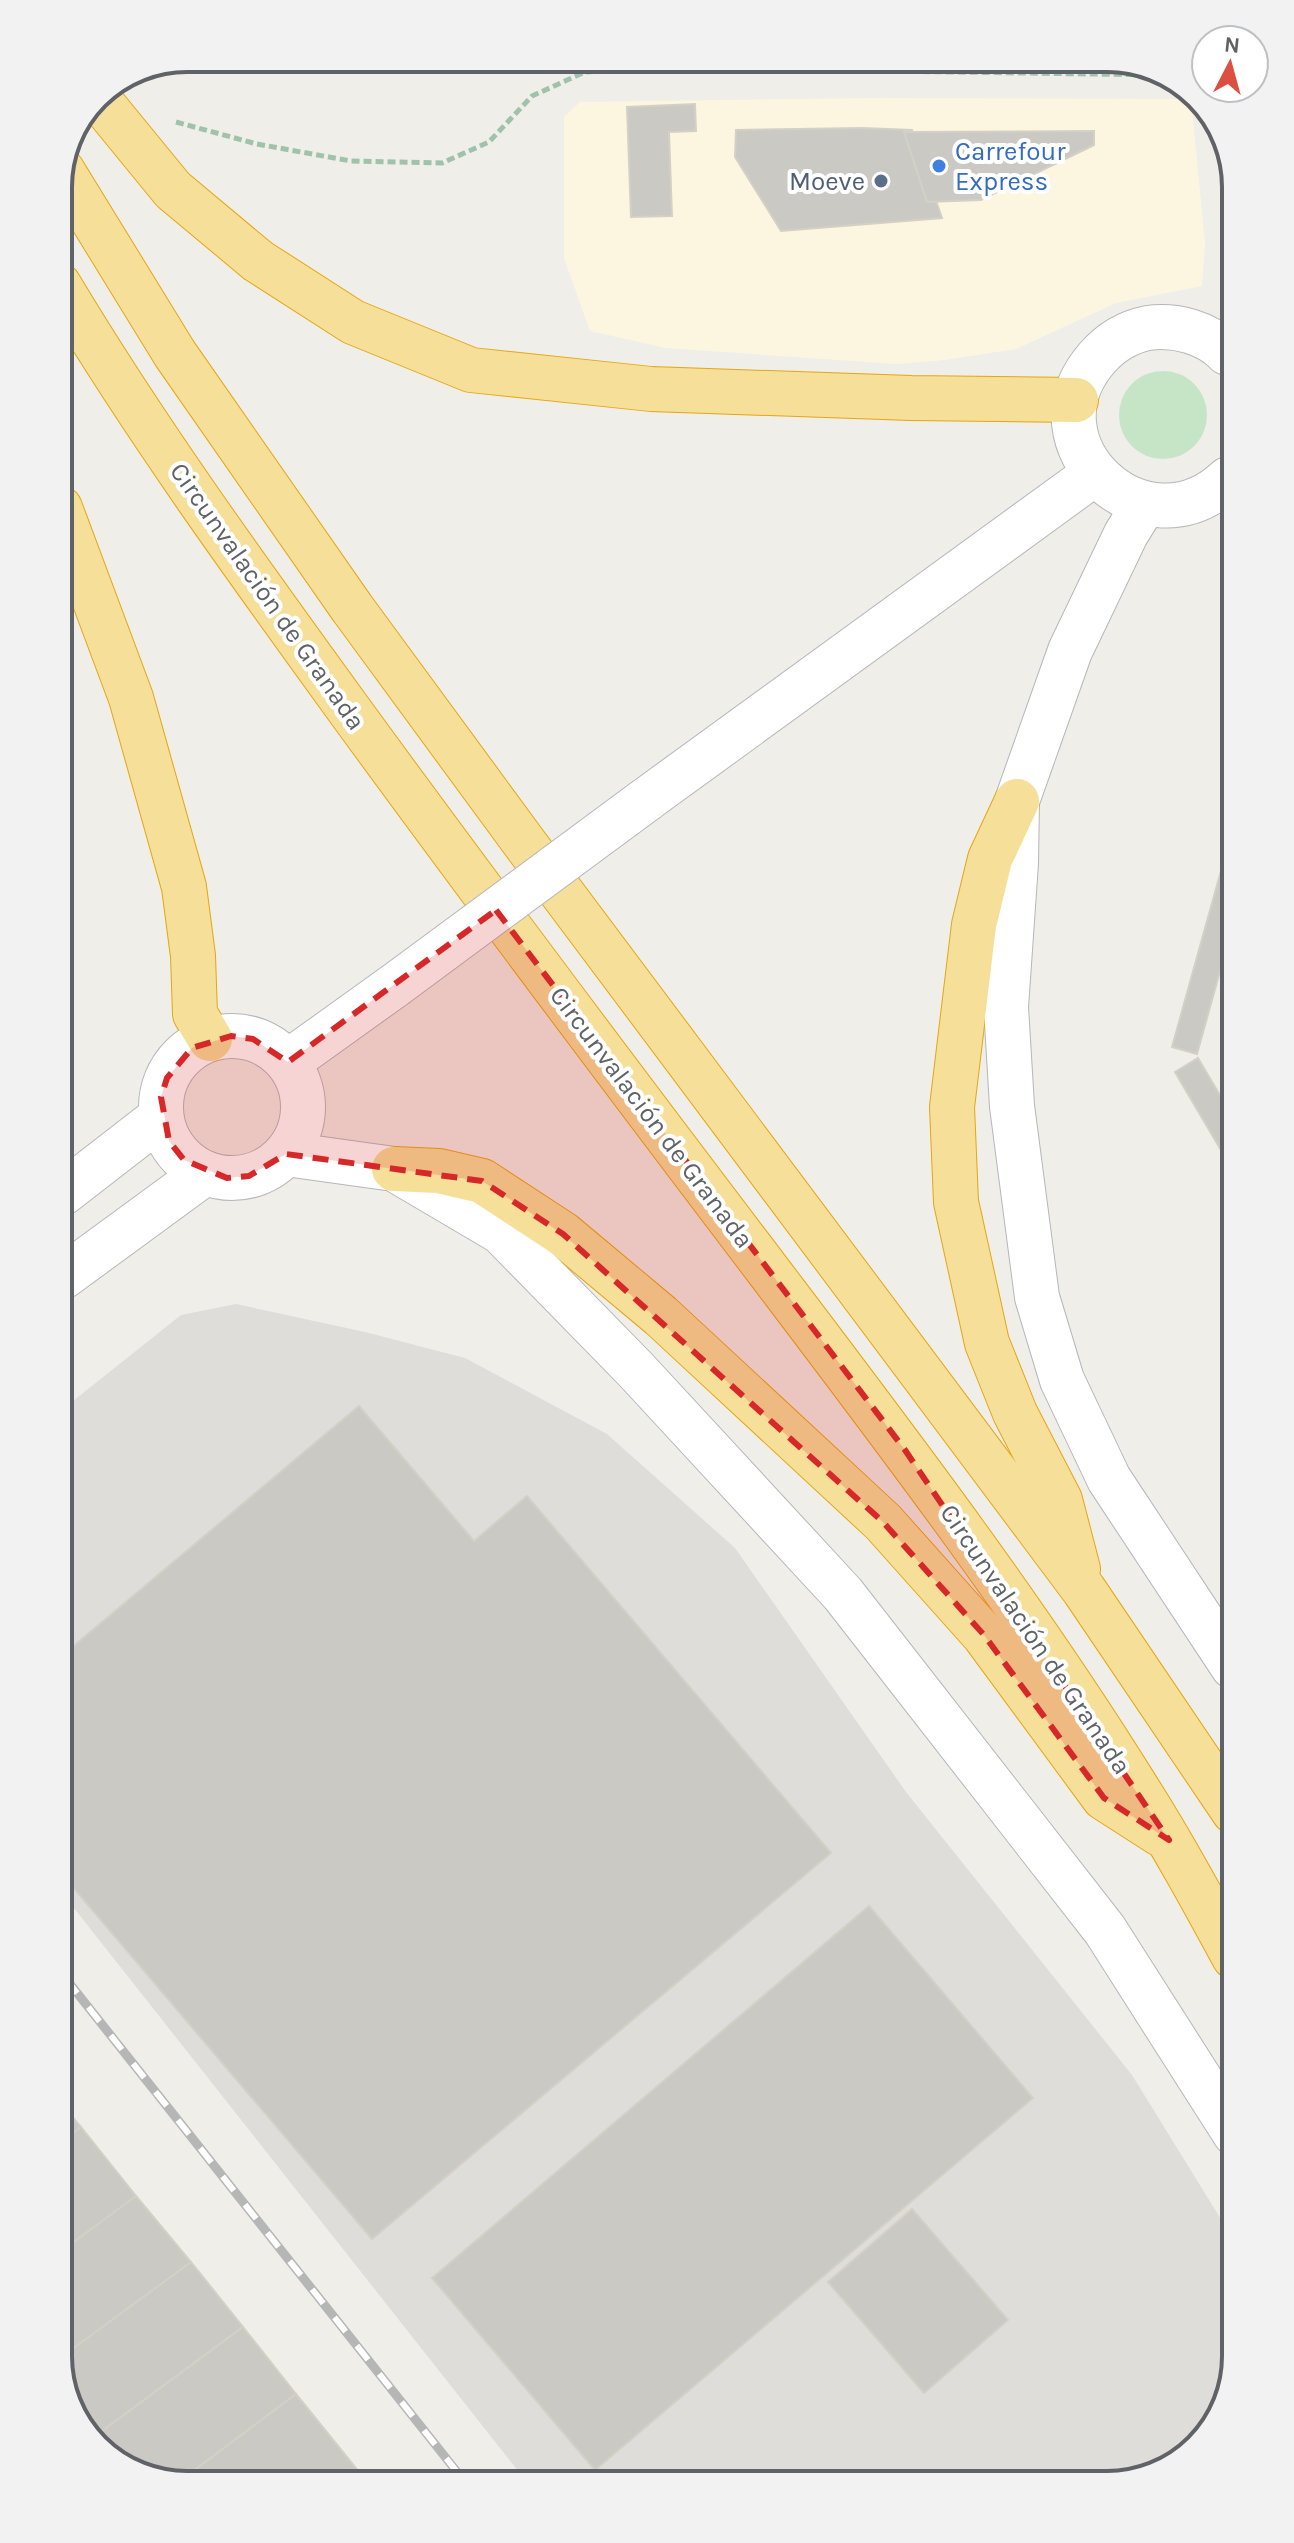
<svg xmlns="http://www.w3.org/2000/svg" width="1294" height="2543" font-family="Karla,sans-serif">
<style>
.commercial{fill:#fcf6e1}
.industrial{fill:#dfddda}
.green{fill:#c6e5c7}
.building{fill:#cbc9c4;stroke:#d4d0c6;stroke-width:2}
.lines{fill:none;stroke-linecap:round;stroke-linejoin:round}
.minor-casing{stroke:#b5b7bb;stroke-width:46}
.highway-casing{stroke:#e5a612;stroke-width:46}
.path{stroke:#9fc3aa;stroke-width:5;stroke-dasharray:8 4;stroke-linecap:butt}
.minor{stroke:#fff;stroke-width:44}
.highway{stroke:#f5df99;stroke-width:44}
.rail-casing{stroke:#b5b6b6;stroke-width:9}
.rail{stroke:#fff;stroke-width:6;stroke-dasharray:18;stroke-linecap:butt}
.minor-bridge-casing{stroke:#b5b7bb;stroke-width:46;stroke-linecap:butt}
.minor-bridge{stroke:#fff;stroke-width:44}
.marked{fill:#d62828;fill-opacity:0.2;stroke:#d62828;stroke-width:6;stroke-dasharray:16 10;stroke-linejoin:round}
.shop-dot{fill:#3f7fe0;stroke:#fff;stroke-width:3}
.service-dot{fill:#5c6f8a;stroke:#fff;stroke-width:3}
.labels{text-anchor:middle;stroke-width:8;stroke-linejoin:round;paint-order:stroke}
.shop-label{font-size:26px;fill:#366cbe;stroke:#fff;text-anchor:start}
.service-label{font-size:26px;fill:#4e5e75;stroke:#fff;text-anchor:end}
.street-label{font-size:26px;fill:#5f6266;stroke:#fff}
.rim{fill:none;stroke:#5f6266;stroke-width:4}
</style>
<rect width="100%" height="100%" fill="#f0eee8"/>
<polygon class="commercial" points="876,98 1191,99 1205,244 1202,286 1116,303 1016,349 944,360 897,364 666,348 590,331 564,258 564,117 580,102"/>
<polygon class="industrial" points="236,1304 365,1332 465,1358 607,1434 735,1548 906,1792 1132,2075 1235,2242 1236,2356 1214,2428 1156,2475 526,2481 66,1898 63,1409 181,1315"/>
<circle class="green" cx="1163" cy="415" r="44"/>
<g class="building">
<polygon points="695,104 696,131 669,132 672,216 631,217 627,107"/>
<polygon points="862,128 912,130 942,218 781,231 735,157 736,130"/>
<polygon points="1094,131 1094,145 981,200 927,202 904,132"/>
<polygon points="1229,842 1230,935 1197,1054 1172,1047"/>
<polygon points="1198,1058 1231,1114 1231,1167 1175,1072"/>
<polygon points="359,1406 474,1541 527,1496 831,1853 372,2239 65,1878 64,1654"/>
<polygon points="869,1906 1033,2098 595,2470 432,2278"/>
<polygon points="66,2109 81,2127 67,2138"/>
<polygon points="81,2127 136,2196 67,2247 67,2138"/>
<polygon points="136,2196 191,2262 67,2353 67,2247"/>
<polygon points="912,2209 1008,2320 924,2393 828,2282"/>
<polygon points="191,2262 243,2327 94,2437 68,2405 67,2353"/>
<polygon points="243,2327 296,2394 176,2484 115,2463 94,2437"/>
<polygon points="296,2394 368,2483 176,2484"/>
</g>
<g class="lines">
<g class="minor-casing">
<g id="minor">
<path d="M1227,353C1208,333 1176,324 1148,328C1128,332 1110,343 1097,358C1022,444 1145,558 1228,479"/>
<polyline points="1144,505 1126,534 1070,651 1017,801 1016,863 1006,1007 1012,1106 1037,1297 1062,1380 1109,1479 1233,1667"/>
<polyline points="647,799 1094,474"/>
<circle cx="232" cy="1107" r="71"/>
<polyline points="288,1062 394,986"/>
<polyline points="286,1154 394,1169 501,1232 636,1370 843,1594 1105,1930 1235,2134"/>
<polyline points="63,1193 161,1117"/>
<polyline points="63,1277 205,1173"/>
</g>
</g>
<g class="highway-casing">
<g id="highway">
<polyline points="96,96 173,190 258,261 353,322 471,370 651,389 911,398 1076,400"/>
<polyline points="62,170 175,354 352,608 523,841 1084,1590 1234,1812"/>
<path d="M59,285C149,435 252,576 355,718C490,903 628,1086 767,1269C895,1438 1025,1608 1137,1788C1172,1843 1203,1900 1234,1957"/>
<polyline points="60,508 131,698 184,887 193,956 195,1014 210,1039"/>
<polyline points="1017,801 990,859 974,925 952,1107 956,1202 987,1343 1015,1413 1060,1500 1078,1569"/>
<polyline points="394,1169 439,1171 482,1181 563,1234 661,1316 883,1522 984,1635 1104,1798 1160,1834"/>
</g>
</g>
<polyline class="path" points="176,122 257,144 351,161 442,163 489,142 532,96 585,72 675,68 1161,75"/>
<use href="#minor" class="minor"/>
<use href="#highway" class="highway"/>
<g class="rail-casing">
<polyline id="rail" points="66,1979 465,2482"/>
</g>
<use href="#rail" class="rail"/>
<g class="minor-bridge-casing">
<polyline id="minor-bridge" points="394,986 647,799"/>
</g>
<use href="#minor-bridge" class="minor-bridge"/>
</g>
<path class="marked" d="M496,910L905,1450L1169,1840L1104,1798L984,1635L883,1522L563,1234L482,1181L286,1154L249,1176L227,1178L184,1160L169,1141L161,1097L167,1078L192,1048L231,1036L253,1039L288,1062Z"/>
<circle class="shop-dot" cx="939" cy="166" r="8"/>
<circle class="service-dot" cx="881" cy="181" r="8"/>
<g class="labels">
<g class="shop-label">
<text x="955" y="160">Carrefour<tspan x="955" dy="30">Express</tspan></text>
</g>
<g class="service-label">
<text x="865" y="190">Moeve</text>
</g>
<g class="street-label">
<text transform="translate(268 596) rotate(55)" y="9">Circunvalación de Granada</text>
<text transform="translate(652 1117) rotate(53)" y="9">Circunvalación de Granada</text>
<text transform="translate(1036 1639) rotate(56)" y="9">Circunvalación de Granada</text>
</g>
</g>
<path d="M0 0H1294V2543H0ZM187 72H1107A115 115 0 0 1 1222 187V2356A115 115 0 0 1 1107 2471H187A115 115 0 0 1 72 2356V187A115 115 0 0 1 187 72Z" fill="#f2f2f3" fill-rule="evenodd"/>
<path class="rim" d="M187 72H1107A115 115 0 0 1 1222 187V2356A115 115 0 0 1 1107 2471H187A115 115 0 0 1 72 2356V187A115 115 0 0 1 187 72Z"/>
<g transform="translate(1230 64) rotate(6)"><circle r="38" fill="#ffffff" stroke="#bfc0c2" stroke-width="2"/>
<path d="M0-6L14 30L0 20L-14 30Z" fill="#dc5041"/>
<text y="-12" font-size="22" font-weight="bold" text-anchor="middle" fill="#5f6266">N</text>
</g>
</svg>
